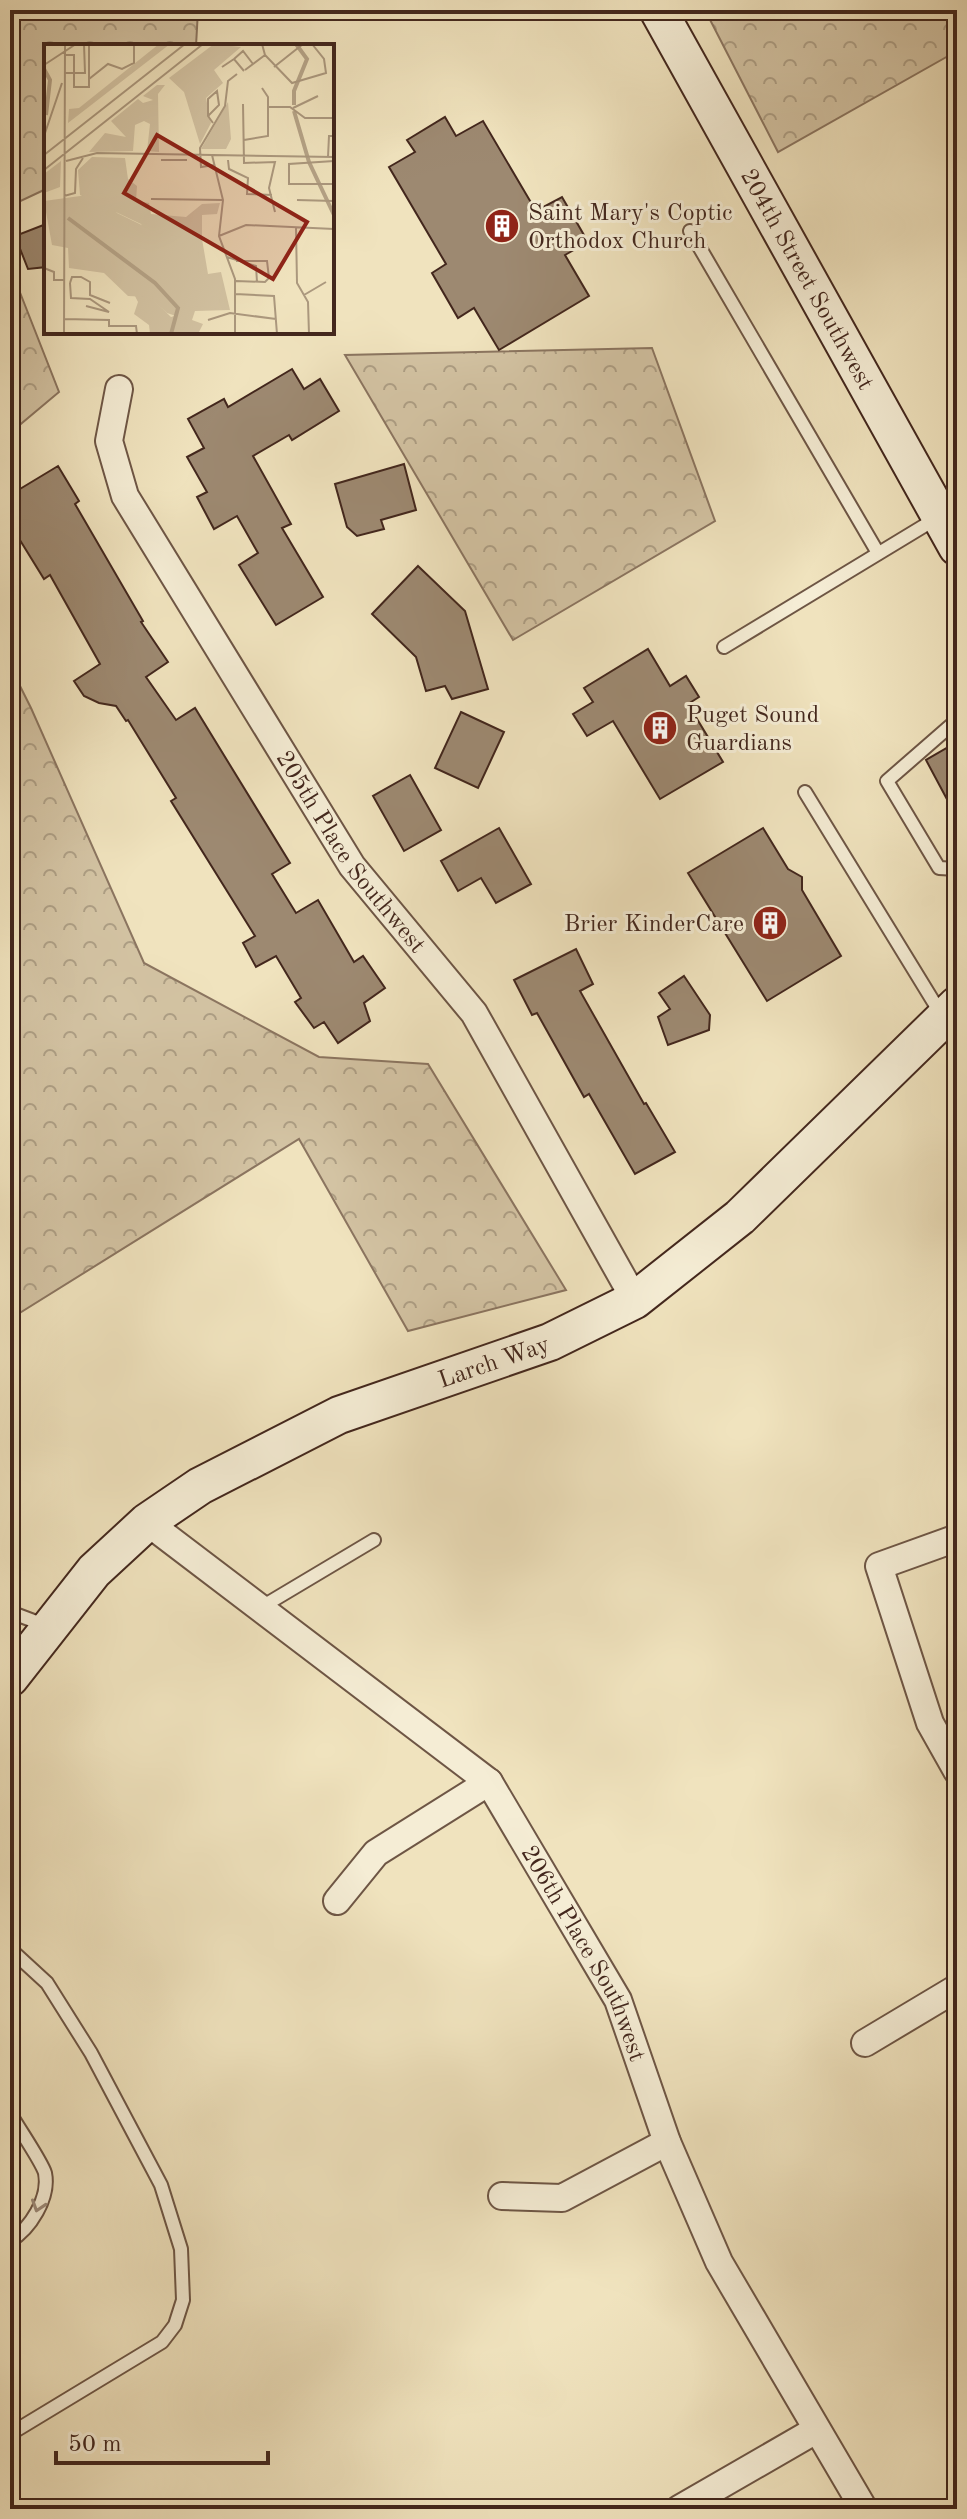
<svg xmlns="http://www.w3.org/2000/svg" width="967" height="2519" font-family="'Old Standard TT',serif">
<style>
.forest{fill:url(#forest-crowns);stroke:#8b7560;stroke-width:2}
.building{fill:#9d8971;stroke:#43271d;stroke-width:2}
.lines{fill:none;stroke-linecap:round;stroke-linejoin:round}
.lane-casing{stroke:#6e5645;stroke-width:16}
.street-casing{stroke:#6e5645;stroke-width:30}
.secondary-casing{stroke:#43271d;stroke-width:40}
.lane{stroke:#f5edd5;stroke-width:12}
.street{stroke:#f5edd5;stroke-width:26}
.secondary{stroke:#f5edd5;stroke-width:36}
.oneway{stroke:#9c8a79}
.labels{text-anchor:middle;stroke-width:6;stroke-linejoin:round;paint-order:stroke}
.poi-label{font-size:24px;fill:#43271d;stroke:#f5edd5;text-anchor:start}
.street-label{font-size:24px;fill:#43271d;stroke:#f5edd5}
.inset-river{fill:none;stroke:#b5a387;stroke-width:4}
.inset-road{fill:none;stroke:#ab987e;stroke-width:2}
.view{fill:#8f2418;fill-opacity:0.15;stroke:#8f2418;stroke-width:4}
.inset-edge{fill:none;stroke:#43271d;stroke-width:4}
</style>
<defs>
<pattern id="forest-crowns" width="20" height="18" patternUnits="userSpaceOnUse" patternTransform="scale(2)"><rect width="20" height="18" fill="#d3c3a3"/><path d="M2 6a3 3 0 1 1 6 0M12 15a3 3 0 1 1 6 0" fill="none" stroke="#ad9e84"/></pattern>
</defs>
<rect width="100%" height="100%" fill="#f0e3be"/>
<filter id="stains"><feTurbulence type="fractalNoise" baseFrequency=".0025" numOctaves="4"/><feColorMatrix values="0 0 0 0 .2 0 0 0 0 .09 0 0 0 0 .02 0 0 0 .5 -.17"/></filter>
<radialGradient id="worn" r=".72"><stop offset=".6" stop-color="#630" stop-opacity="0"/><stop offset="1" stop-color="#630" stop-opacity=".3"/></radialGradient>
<g class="forest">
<polygon points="10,10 198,10 196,46 46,46 46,189 10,206"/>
<polygon points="705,10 957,10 957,51 778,152"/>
<polygon points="10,267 59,392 10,433"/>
<polygon points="652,348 715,521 513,640 345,355"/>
<polygon points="10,666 31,708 144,963 319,1057 428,1064 566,1290 408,1331 299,1139 10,1319"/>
</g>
<g class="building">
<polygon points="445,117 456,136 483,121 536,211 562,197 588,242 565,255 589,296 499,350 474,308 458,318 432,273 446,264 389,167 415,152 407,140"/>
<polygon points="46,224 46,267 28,269 15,236"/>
<polygon points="292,369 304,389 320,379 339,411 292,440 289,435 253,456 291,524 282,528 323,597 276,625 239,565 258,553 237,516 214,529 197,497 207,492 187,457 204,448 188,419 224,399 228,407"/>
<polygon points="404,464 416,510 381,520 384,529 357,536 347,527 335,484"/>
<polygon points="58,466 79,501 75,504 143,621 141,622 168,662 146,677 176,720 195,708 290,863 272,874 296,913 318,900 354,962 363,956 385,988 364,1003 370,1021 338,1043 324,1022 314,1028 295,1002 301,998 276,956 256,967 243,943 255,936 171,801 176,798 128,720 126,721 116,706 99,703 84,696 74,681 100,664 50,575 44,579 10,524 10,495"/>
<polygon points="418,566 465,611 488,689 452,699 445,686 426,691 416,657 372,614"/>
<polygon points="648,649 670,686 686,676 699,697 688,704 723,762 660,799 613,721 587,736 573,714 593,702 584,688"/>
<polygon points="461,712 504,732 478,788 435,768"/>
<polygon points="957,742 957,818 926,760"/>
<polygon points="410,775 441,830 404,851 373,796"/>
<polygon points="499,828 531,884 496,903 481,878 458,891 441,861"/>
<polygon points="763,828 788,869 802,877 802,890 841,956 767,1001 688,873"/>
<polygon points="576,949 593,984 580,991 644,1104 646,1103 675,1152 635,1174 589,1094 584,1097 537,1013 532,1015 514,980"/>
<polygon points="684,976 710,1015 709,1030 668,1045 658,1017 670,1009 659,993"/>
</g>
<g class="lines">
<g class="lane-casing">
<g id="lane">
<polyline points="690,231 878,553"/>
<polyline points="724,647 937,518"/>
<polyline points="957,720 887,781 939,868 957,869"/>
<polyline points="805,792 941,1014"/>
<polyline points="260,1608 374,1540"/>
<polyline points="10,1612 47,1626"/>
<polyline points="10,1949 47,1983 91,2053 161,2185 181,2249 183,2300 175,2325 162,2342 10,2434"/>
<path d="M10,2113C17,2126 42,2162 45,2173C50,2198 30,2229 10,2241"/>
</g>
</g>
<g class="street-casing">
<g id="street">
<path id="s1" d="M119,389L109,441L125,496L352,866L474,1013L635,1300"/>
<path id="s2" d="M147,1522L489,1782L618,2000L667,2142L719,2262L864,2509"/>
<polyline points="957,1538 879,1566 930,1723 957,1771"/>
<polyline points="337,1901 376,1853 489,1782"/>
<polyline points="865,2043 957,1988"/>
<polyline points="502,2196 562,2198 667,2142"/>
<polyline points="679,2509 816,2430"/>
</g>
</g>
<g class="secondary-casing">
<g id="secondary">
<path id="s3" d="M658,10L957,547"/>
<path id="s4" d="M10,1678L94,1571L147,1522L200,1486L339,1415L550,1342L635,1300L740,1217L957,1005"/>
</g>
</g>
<use href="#lane" class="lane"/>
<use href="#street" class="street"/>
<use href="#secondary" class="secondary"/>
</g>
<defs><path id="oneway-chevron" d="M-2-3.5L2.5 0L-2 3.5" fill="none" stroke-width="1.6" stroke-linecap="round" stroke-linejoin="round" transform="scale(2)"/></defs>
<use class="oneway" href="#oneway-chevron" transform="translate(38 2206) rotate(108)"/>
<defs>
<g id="building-disc" transform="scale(1.8)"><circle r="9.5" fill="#8f2418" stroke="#f5edd5"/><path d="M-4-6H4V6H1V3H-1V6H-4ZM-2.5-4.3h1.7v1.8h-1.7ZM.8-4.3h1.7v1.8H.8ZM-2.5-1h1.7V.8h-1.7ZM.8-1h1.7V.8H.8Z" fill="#fff"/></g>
</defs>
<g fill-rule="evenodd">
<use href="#building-disc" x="502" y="226"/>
<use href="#building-disc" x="660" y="728"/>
<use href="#building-disc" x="770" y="923"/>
</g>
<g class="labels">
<g class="poi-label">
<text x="528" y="220">Saint Mary's Coptic<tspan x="528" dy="28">Orthodox Church</tspan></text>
<text x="686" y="722">Puget Sound<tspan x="686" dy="28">Guardians</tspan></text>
<text x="744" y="931" text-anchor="end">Brier KinderCare</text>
</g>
<g class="street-label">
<text dy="8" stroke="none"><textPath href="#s3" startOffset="308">204th Street Southwest</textPath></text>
<text dy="8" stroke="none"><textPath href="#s1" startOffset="532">205th Place Southwest</textPath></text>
<text dy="8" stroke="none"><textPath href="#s4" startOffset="592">Larch Way</textPath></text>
<text dy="8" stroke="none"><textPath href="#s2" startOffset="626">206th Place Southwest</textPath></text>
</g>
</g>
<g transform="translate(44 44)">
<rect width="290" height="290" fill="#f0e3be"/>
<path d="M115,0H126L24,79L25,65L35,64ZM170,0L197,3L170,26L179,39L162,54L167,79L156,100L140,48L125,34ZM113,41H121L114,50L115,108L103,107L106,80L100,77L91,81L89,107L45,108L61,89L82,93L67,77L94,55L99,59L109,56L99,52ZM184,58L187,95L182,105H157ZM48,113L81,114L84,135L93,142L92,157L105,159L107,170L142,173L158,160L176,159L173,170L158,171V195L164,230L177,228L186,266L151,267L148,276L159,280L155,288L106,290L105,281L90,270L94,258L88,246L103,250L127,273L137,270L112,204L97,180L36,151L34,126ZM17,117L16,143L0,149V130Z" fill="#d3c3a3"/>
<path d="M58,149L73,169L114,189L154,196L155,229L177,265L152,262L141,275L123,269L105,253L84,252L60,229L25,224L24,204L8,201L0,157Z" fill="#d3c3a3"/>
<path class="inset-river" d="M0,25L6,36L2,71M250,61V47L263,15L252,0M250,67L265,118L290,171M24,174L111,239L134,264L127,290"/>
<path class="inset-road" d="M218,0L221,11L248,39L282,29L280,15L268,0M21,11H30V43H45V0M190,15L199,7L209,20M0,21L32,0M178,23L190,15L200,27M230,23L259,0M201,26L221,11M21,29H41L40,0M45,35L64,20L78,25L90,19V0M199,60L200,119L231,118L225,144L231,168M224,63H246L261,74H290M249,64L274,52M164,72L175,61L173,47L164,55V72L169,79M0,92L18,39M200,96L224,92V53L218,44M0,111L141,0M168,111L179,156L175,192L191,235V290M284,113L285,92H290M117,116H143M184,116L185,125L204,134L203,150L228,151M22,117L53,109L290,113M290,117L245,120V140H290M170,121L157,123L156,104L181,62L184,37L193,30M0,126L159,0M20,152L31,149L32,125L39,114M107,155L179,156M253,156L290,157M0,176V201M252,184L253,239L264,258L265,290M175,192L202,181L290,185M183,213L212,222L213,238M0,224L10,228V236H20M192,237L221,238L225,234L223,217H192M26,239L27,254L46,255L65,268L42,262M26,239L28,233H37L46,238V251L66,259M191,250L230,252L233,290M260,251L282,238M20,275L65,276V282H92L93,290M164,276L186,269L232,275M20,290L21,0M36,290H66"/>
<path class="view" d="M113,91L263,178L229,235L80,149Z"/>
<rect width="290" height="290" class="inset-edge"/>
</g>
<rect width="967" height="2519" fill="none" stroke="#f0e3be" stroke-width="40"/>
<rect x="12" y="12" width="943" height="2495" fill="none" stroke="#43271d" stroke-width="4"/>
<rect x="20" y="20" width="927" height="2479" fill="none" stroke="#43271d" stroke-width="2"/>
<path d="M56 2451v12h212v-12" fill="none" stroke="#43271d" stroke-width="4"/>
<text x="68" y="2451" font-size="24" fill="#43271d" stroke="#f5edd5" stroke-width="6" paint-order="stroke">50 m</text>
<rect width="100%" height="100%" filter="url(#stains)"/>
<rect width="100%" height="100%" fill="url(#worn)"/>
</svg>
